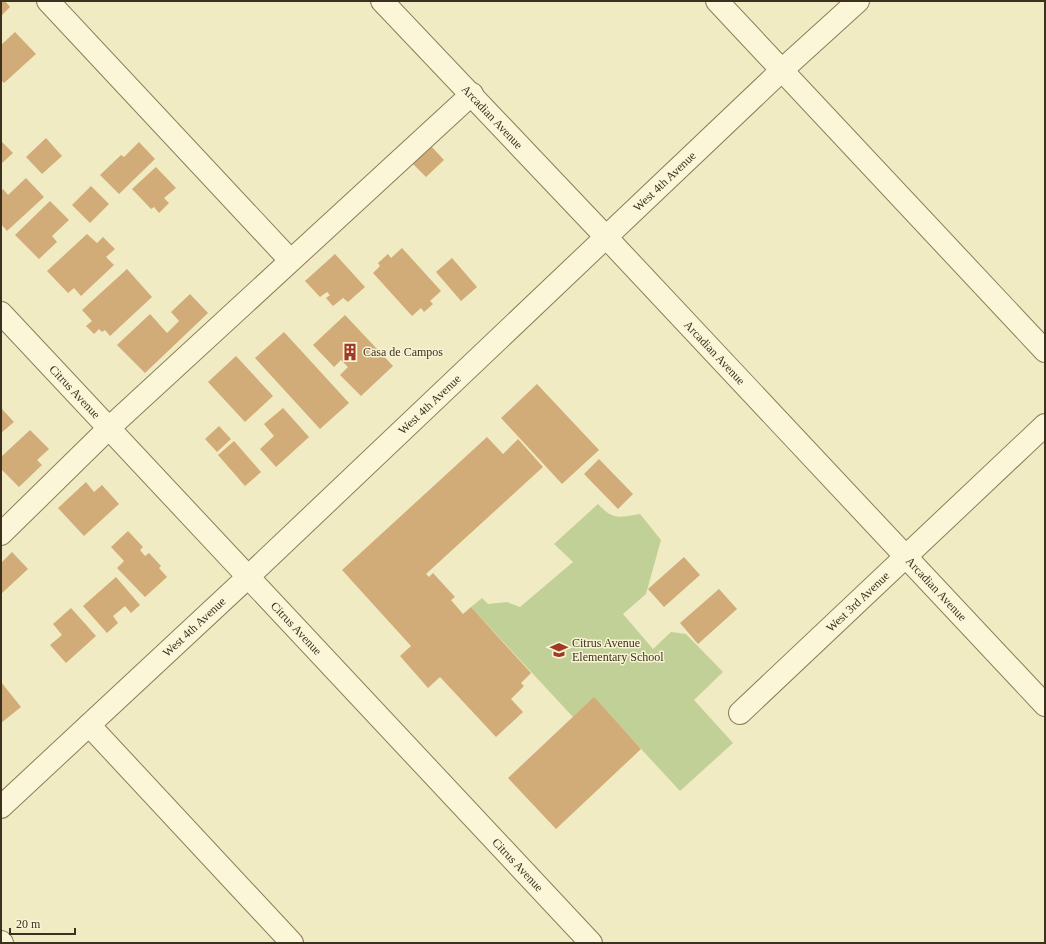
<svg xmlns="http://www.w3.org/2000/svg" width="1046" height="944" font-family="Georgia,serif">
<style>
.green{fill:#c0d097}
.building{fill:#d1ac78}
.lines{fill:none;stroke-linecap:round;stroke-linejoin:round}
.minor-casing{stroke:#8d7d59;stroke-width:24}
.minor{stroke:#fbf6d8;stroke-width:22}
.labels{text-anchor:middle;stroke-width:3;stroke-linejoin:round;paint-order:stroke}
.street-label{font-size:12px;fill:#3c311e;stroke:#f8f3d4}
.poi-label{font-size:12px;fill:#3c311e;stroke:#f8f3d4;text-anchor:start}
</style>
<rect width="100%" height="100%" fill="#f1ebc4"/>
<path class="green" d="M598,504C614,521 619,517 640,514L661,540L646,594L623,614L653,649L671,632L686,634L723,672L694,700L733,743L680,791L594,698L573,717L471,607L482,598L488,604L507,602L520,607L573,562L554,544Z"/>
<g class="building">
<polygon points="1,1 5,1 10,7 1,16"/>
<polygon points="15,32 36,54 4,83 1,80 1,45"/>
<polygon points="46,138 62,156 42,174 26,157"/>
<polygon points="1,141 13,153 1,164"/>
<polygon points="139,142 155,159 119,194 100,175 121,155 124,157"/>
<polygon points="431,146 444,160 426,177 413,164"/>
<polygon points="156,167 176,188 164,198 169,203 159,213 154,207 151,209 132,189"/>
<polygon points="26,178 44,197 7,231 1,224 1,191 3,189 8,195"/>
<polygon points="91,186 109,204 90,223 72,205"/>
<polygon points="50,201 69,220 52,236 57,242 39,259 15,235"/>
<polygon points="87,234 97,243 103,237 115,249 106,257 114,265 81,296 74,288 68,293 47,271"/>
<polygon points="402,248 441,291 430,301 433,304 424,312 421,308 412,316 373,273 380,266 378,263 388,254 391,258"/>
<polygon points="335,254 365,287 348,302 343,298 333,306 326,298 330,295 327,292 320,297 305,281"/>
<polygon points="452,258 477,287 461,301 436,272"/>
<polygon points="127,269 152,297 110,336 105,330 102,332 99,329 94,334 86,326 92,321 82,310"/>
<polygon points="190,294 208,313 145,373 117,345 150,314 167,333 179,321 171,312"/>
<polygon points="345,315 393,366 361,396 340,375 348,367 341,360 334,367 313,345"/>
<polygon points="284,332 349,403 320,429 255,358"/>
<polygon points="236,356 273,396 245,422 208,382"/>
<polygon points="537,384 599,450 562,484 501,418"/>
<polygon points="1,408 14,422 1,433"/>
<polygon points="283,408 309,437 276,467 260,449 274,436 264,424"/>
<polygon points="219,426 231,439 217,452 205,439"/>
<polygon points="30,430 49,449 37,460 42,465 19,487 1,469 1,457"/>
<polygon points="487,437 503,454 518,439 543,467 426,574 429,577 433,573 455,597 451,600 463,614 471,607 531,673 521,683 524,686 511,699 523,712 496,737 440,677 428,688 400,656 411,646 342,570"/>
<polygon points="234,441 261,472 245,486 218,455"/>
<polygon points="599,459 633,494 618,509 584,474"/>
<polygon points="86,482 94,492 102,485 119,504 84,536 58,508"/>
<polygon points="128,531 143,547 140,550 145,556 149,553 161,566 159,568 167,577 145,597 117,568 124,561 111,547"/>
<polygon points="12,552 28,569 1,594 1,563"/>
<polygon points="684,557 700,575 664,607 648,589"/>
<polygon points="116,577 140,605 131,613 125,606 113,616 118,623 107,633 83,606"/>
<polygon points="719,589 737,609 698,644 680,623"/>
<polygon points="71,608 96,636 66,663 50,645 62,635 53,624"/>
<polygon points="1,682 21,707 1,723"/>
<polygon points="594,697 641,749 556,829 508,778"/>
</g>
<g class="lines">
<g class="minor-casing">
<g id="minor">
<polyline points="48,1 290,260"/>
<path id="s1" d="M382,1L606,237L1045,705"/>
<polyline points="717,1 1045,351"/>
<path id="s2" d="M1,313L591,943"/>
<polyline points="1,534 109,428 472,94"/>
<path id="s3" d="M740,713L1045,425"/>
<polyline points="89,725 292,943"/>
<path id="s4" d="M1,807L249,576L782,70L858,1"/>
<polyline points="1,942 2,943"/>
</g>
</g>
<use href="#minor" class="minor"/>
</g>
<defs>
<g id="building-bare" transform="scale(1.38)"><path d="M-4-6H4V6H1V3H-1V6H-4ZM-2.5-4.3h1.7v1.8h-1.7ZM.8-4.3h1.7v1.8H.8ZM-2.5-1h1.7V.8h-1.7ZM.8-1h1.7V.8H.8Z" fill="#a03925" stroke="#f8f3d4" stroke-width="2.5" paint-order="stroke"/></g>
<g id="school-bare" transform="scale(1.38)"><path d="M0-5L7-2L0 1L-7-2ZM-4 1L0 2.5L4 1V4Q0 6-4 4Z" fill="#a03925" stroke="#f8f3d4" stroke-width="2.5" paint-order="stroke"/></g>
</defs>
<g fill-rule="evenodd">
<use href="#building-bare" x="350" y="352"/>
<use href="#school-bare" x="559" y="650"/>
</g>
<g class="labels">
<g class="street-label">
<text dy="4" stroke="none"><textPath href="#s1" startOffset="160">Arcadian Avenue</textPath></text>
<text dy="4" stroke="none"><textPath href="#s4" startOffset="912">West 4th Avenue</textPath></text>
<text dy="4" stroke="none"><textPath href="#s1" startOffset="484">Arcadian Avenue</textPath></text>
<text dy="4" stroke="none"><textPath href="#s2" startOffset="108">Citrus Avenue</textPath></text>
<text dy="4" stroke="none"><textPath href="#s4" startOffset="588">West 4th Avenue</textPath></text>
<text dy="4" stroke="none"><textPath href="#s1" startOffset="808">Arcadian Avenue</textPath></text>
<text dy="4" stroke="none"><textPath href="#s3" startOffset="162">West 3rd Avenue</textPath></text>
<text dy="4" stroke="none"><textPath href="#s4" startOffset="264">West 4th Avenue</textPath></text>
<text dy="4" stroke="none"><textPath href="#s2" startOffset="432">Citrus Avenue</textPath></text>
<text dy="4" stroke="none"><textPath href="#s2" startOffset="756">Citrus Avenue</textPath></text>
</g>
<g class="poi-label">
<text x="363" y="356">Casa de Campos</text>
<text x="572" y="647">Citrus Avenue<tspan x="572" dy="14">Elementary School</tspan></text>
</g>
</g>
<rect width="1046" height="944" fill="none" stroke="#3c311e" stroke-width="4"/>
<path d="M10 928v6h65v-6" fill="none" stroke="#3c311e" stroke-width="2"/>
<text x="16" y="928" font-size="12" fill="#3c311e" stroke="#f8f3d4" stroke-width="3" paint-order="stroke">20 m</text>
</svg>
